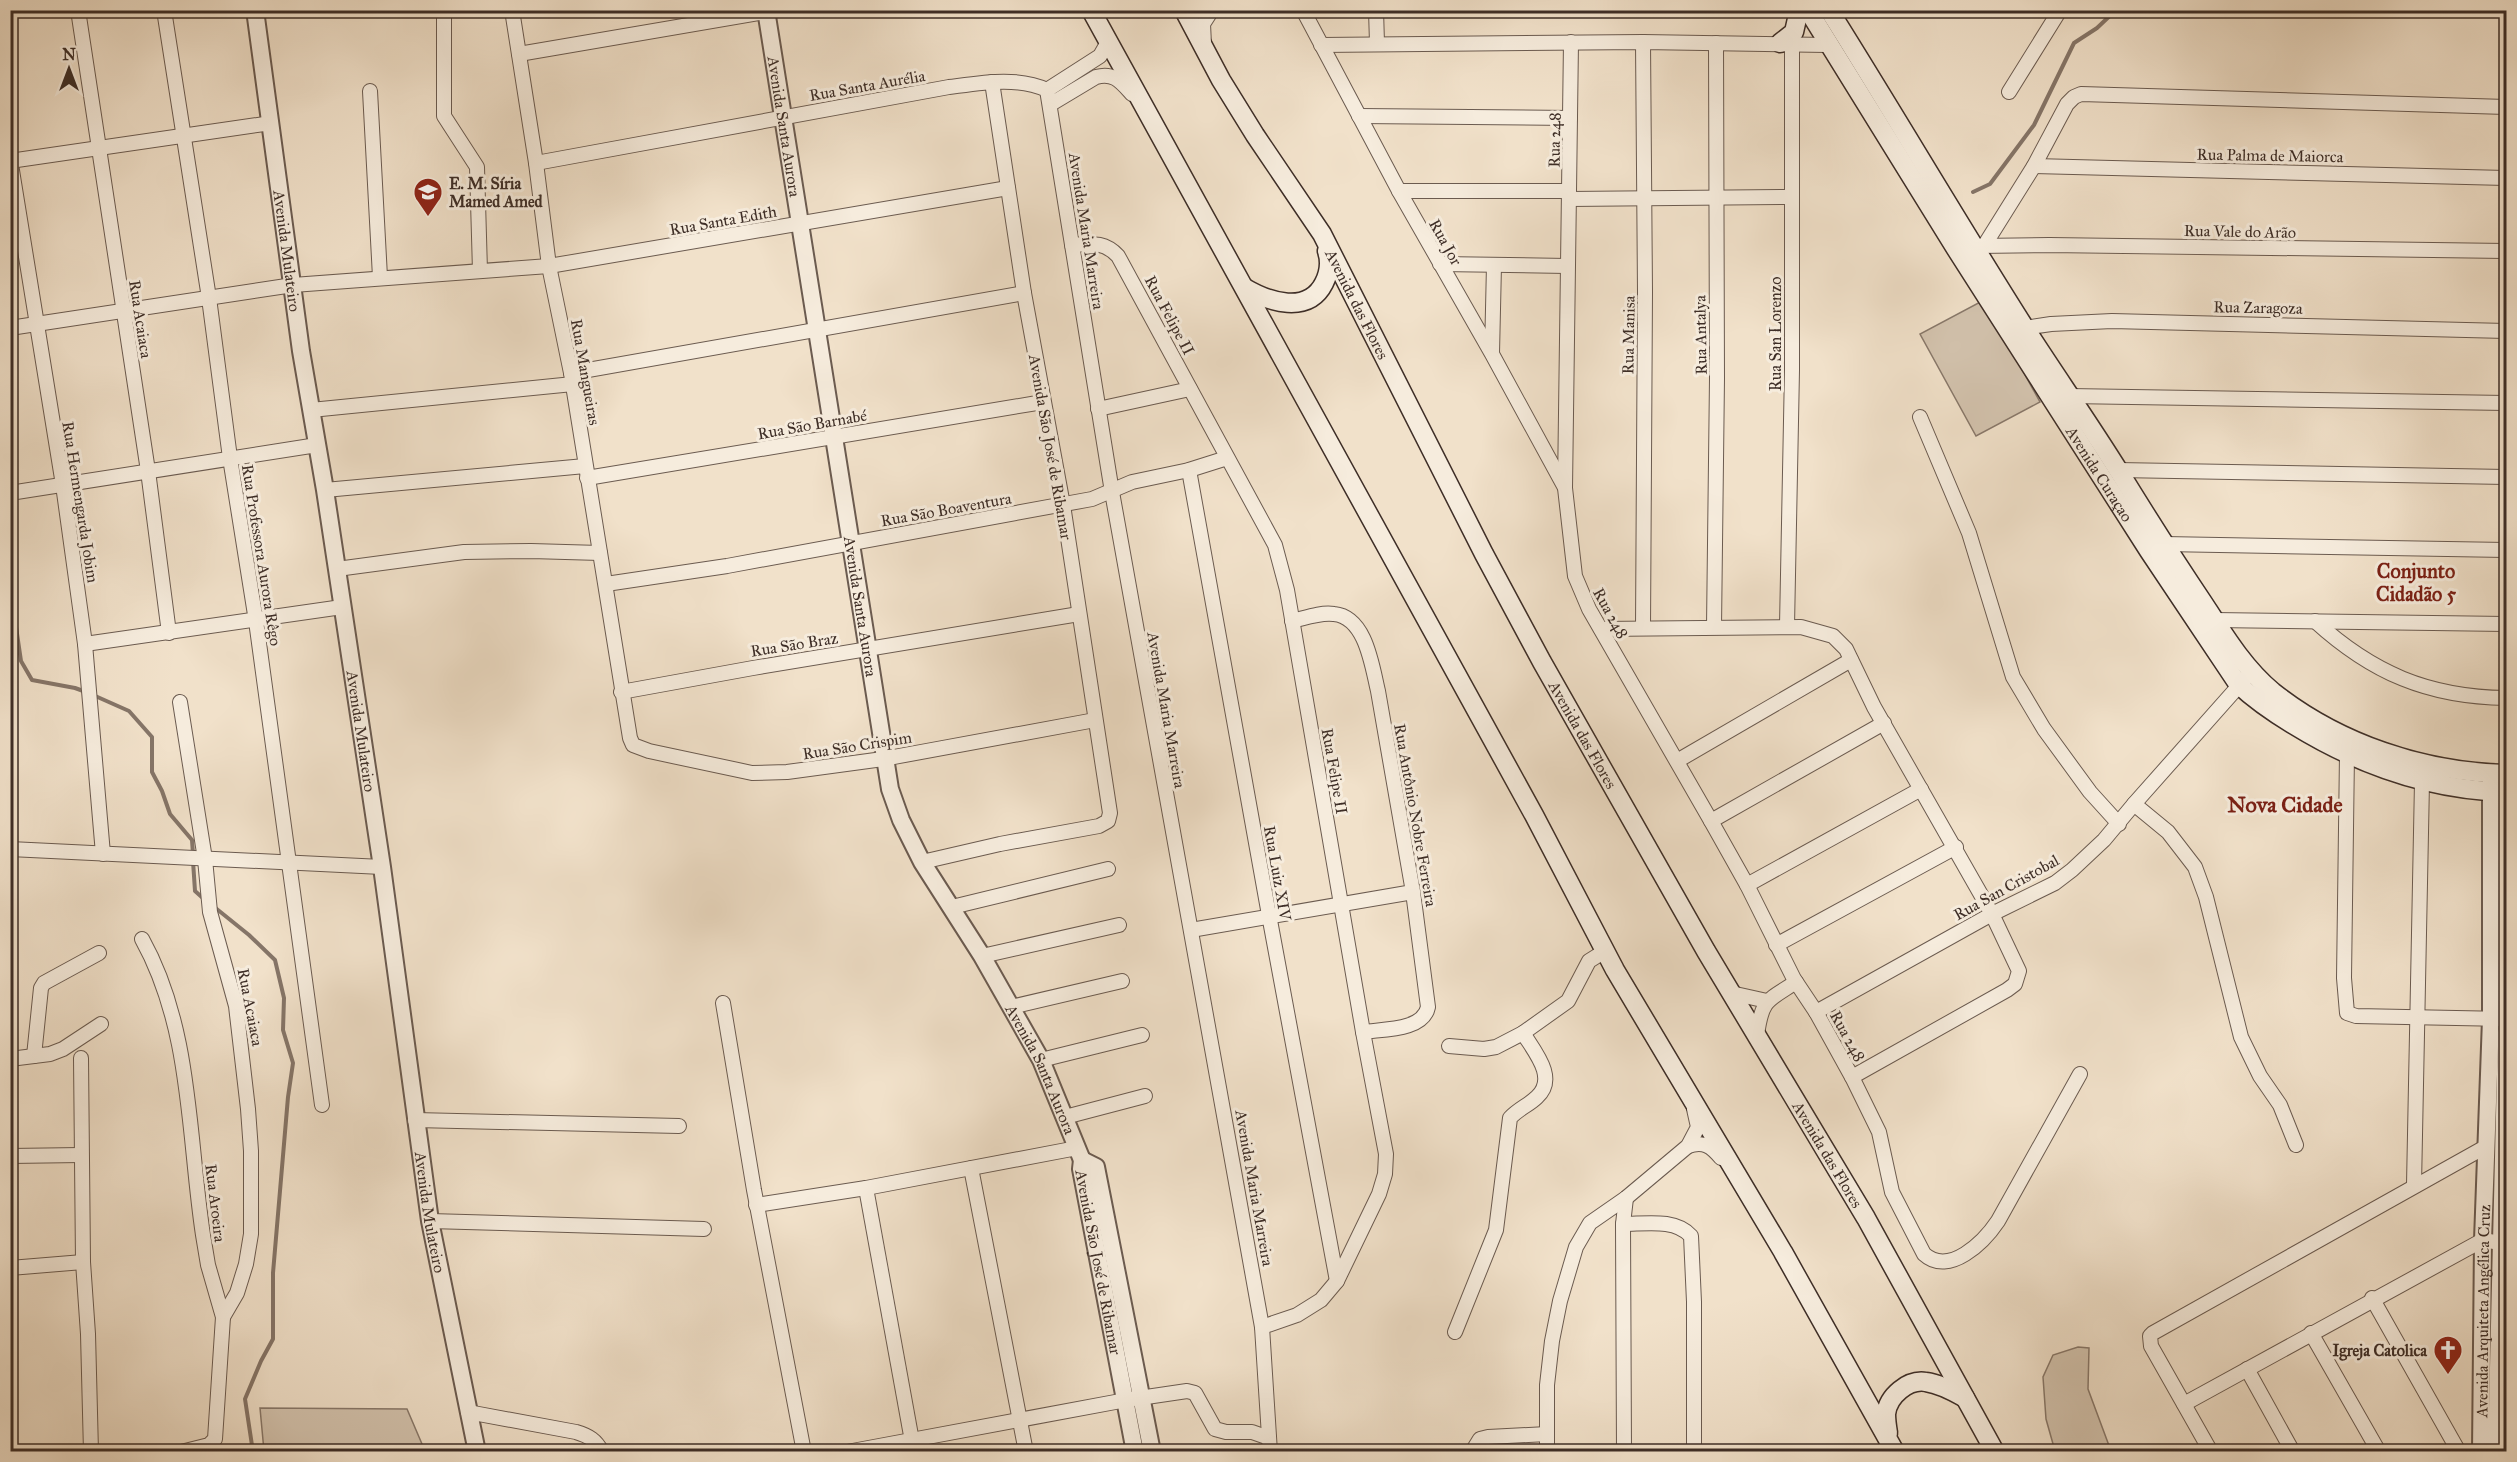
<svg xmlns="http://www.w3.org/2000/svg" width="2517" height="1462" font-family="'IM FELL Great Primer',serif">
<style>
.green{fill:#d3c3ae;stroke:#88786a;stroke-width:1.5}
.lines{fill:none;stroke-linecap:round;stroke-linejoin:round}
.stream{stroke:#857568;stroke-width:4}
.minor-casing{stroke:#6b5b50;stroke-width:16}
.tertiary-casing{stroke:#6b5b50;stroke-width:20}
.secondary-casing{stroke:#3e2e27;stroke-width:21}
.minor{stroke:#f6ecdd;stroke-width:14}
.tertiary{stroke:#f6ecdd;stroke-width:16}
.secondary{stroke:#f6ecdd;stroke-width:18}
.labels{text-anchor:middle;stroke-width:6;stroke-linejoin:round;paint-order:stroke}
.street-label{font-size:16px;fill:#3e2e27;stroke:#f6ecdd}
.poi-label{font-size:16px;font-weight:bold;fill:#3e2e27;stroke:#f6ecdd;text-anchor:start}
.quarter-label{font-size:20px;font-weight:bold;fill:#7a1f14;stroke:#f6ecdd}
.district-label{font-size:22px;font-weight:bold;fill:#7a1f14;stroke:#f6ecdd}
</style>
<rect width="100%" height="100%" fill="#f1e1ca"/>
<filter id="stains"><feTurbulence type="fractalNoise" baseFrequency=".00333" numOctaves="4"/><feColorMatrix values="0 0 0 0 .2 0 0 0 0 .09 0 0 0 0 .02 0 0 0 .5 -.17"/></filter>
<radialGradient id="worn" r=".72"><stop offset=".6" stop-color="#630" stop-opacity="0"/><stop offset="1" stop-color="#630" stop-opacity=".3"/></radialGradient>
<g class="green">
<polygon points="1984,300 2040,402 1976,436 1920,334"/>
<polygon points="2499,799 2506,801 2502,1012 2499,1012"/>
<polygon points="2078,1347 2089,1348 2088,1389 2111,1451 2055,1451 2046,1419 2043,1377 2053,1355"/>
<polygon points="260,1408 407,1409 425,1451 264,1451"/>
</g>
<g class="lines">
<g class="stream">
<polyline points="1973,192 1990,184 2034,125 2074,43 2097,28 2116,10"/>
<polyline points="10,586 21,661 32,680 75,688 86,692"/>
<polyline points="93,695 129,711 152,737 152,772 162,791 170,814 192,840 193,854"/>
<polyline points="193,861 195,891 205,900"/>
<polyline points="213,906 249,935 275,960 284,998 283,1030 293,1063 288,1097 273,1273 273,1339 261,1361 245,1399 253,1452"/>
</g>
<g class="minor-casing">
<g id="minor">
<polyline points="78,10 148,471 169,633"/>
<polyline points="164,10 209,298 230,458 256,621 322,1105"/>
<polyline points="444,10 444,116 477,167 480,271"/>
<polyline points="512,10 536,163 549,266 571,373 630,738 633,745 649,751 752,773 787,772 883,759 1095,720"/>
<polyline points="1303,10 1399,191 1492,354 1564,486"/>
<polyline points="1376,10 1377,43"/>
<path d="M1571,42L1565,488L1575,576L1589,609L1711,821L1747,885L1794,979L1816,1012L1852,1077L1879,1132L1892,1192L1924,1254C1949,1277 1984,1242 1998,1221L2080,1074"/>
<polyline points="1204,44 1203,24 1212,10"/>
<polyline points="1321,45 1643,42 1827,45"/>
<polyline points="519,54 777,10"/>
<polyline points="1047,90 1100,56 1108,42"/>
<polyline points="370,91 380,277"/>
<polyline points="2009,92 2060,10"/>
<path d="M1051,104L1096,77C1114,72 1121,82 1132,94"/>
<polyline points="1359,116 1570,118"/>
<polyline points="10,158 63,485 85,644 103,854"/>
<polyline points="10,161 271,123"/>
<path d="M536,163L949,87C980,83 1018,76 1047,90L1112,492L1262,1327L1270,1452"/>
<polyline points="2034,166 2506,178"/>
<polyline points="1399,191 1569,191"/>
<polyline points="1569,199 1791,197"/>
<path d="M1072,245C1091,244 1104,241 1118,256L1275,545L1287,590L1363,1032L1386,1154L1385,1174L1379,1194L1337,1281L1321,1300L1297,1315L1262,1327"/>
<polyline points="1978,246 2049,245 2506,251"/>
<polyline points="1984,246 2034,166 2067,104 2074,97 2081,94 2506,107"/>
<polyline points="1440,264 1567,266"/>
<polyline points="10,328 293,285 549,266 1008,188"/>
<polyline points="2017,329 2051,324 2112,321 2506,331"/>
<polyline points="1492,353 1494,265"/>
<polyline points="571,373 1024,293"/>
<polyline points="2069,396 2506,403"/>
<polyline points="1098,409 1190,389"/>
<polyline points="311,410 573,384"/>
<polyline points="1920,417 1969,533 2013,677 2044,729 2090,792 2119,824"/>
<polyline points="1189,470 1269,915 1337,1281"/>
<polyline points="2118,470 2506,477"/>
<polyline points="587,478 1043,402"/>
<polyline points="325,490 585,466"/>
<polyline points="10,493 317,445"/>
<polyline points="2164,544 2506,550"/>
<polyline points="337,569 464,552 531,551 600,553"/>
<polyline points="606,584 727,566 1092,499 1132,482 1189,470 1227,458"/>
<polyline points="2214,620 2506,624"/>
<path d="M1292,621C1305,618 1320,612 1334,614C1366,617 1372,666 1378,691L1413,892L1428,1007C1423,1031 1383,1029 1363,1032"/>
<path d="M2315,621C2372,673 2428,697 2506,698"/>
<polyline points="1787,626 1792,370 1792,43"/>
<polyline points="1714,627 1717,378 1716,43"/>
<polyline points="1643,628 1645,292 1643,42"/>
<polyline points="1601,629 1801,627 1833,636 1846,649 1874,707 1992,914 2019,971 2015,984 2007,990 1852,1077"/>
<polyline points="85,644 342,607"/>
<polyline points="621,692 753,668 1079,614"/>
<polyline points="180,702 205,859 210,912 236,1006 248,1109 251,1151 251,1234 246,1264 237,1293 223,1317"/>
<polyline points="2347,754 2344,978 2347,1013 2356,1016 2506,1019"/>
<polyline points="1677,761 1851,660"/>
<polyline points="2134,804 2168,832 2195,867 2206,897 2241,1037 2260,1076 2280,1105 2296,1145"/>
<polyline points="1711,821 1884,723"/>
<polyline points="10,849 382,867"/>
<polyline points="922,862 1000,844 1099,826 1108,821 1110,813 1063,505 1024,293 992,82"/>
<polyline points="1747,885 1921,789"/>
<polyline points="952,907 1108,869"/>
<polyline points="1191,930 1413,892"/>
<path d="M142,939C192,1029 188,1136 203,1235L208,1265L223,1317L215,1439L209,1445L181,1452"/>
<polyline points="1776,945 1956,847"/>
<polyline points="982,956 1119,925"/>
<polyline points="1731,993 1767,1001"/>
<polyline points="723,1003 754,1190 804,1452"/>
<polyline points="1011,1007 1122,981"/>
<polyline points="1816,1012 1992,914 2055,883 2072,870 2104,840 2134,804 2252,671"/>
<path d="M1757,1035C1762,999 1767,1001 1796,982"/>
<polyline points="1449,1046 1484,1049 1496,1047 1523,1033 1568,1001 1589,961 1605,951"/>
<polyline points="34,1056 41,988 44,983 99,953"/>
<polyline points="81,1058 83,1262 88,1334 91,1452"/>
<polyline points="10,1059 50,1054 63,1049 101,1024"/>
<polyline points="1041,1060 1142,1035"/>
<polyline points="1065,1117 1145,1096"/>
<polyline points="415,1120 679,1126"/>
<path d="M1688,1146C1704,1141 1711,1146 1721,1158"/>
<polyline points="10,1156 81,1155"/>
<polyline points="971,1168 1026,1452"/>
<polyline points="2414,1185 2422,782"/>
<polyline points="866,1188 914,1452"/>
<polyline points="756,1205 866,1188 1077,1148"/>
<polyline points="430,1221 704,1229"/>
<path d="M1623,1224C1645,1224 1675,1218 1691,1236L1694,1302V1452"/>
<polyline points="10,1268 83,1262"/>
<polyline points="2372,1298 2459,1452"/>
<path d="M1455,1332L1496,1230L1510,1118C1518,1109 1529,1105 1537,1097C1558,1078 1534,1051 1523,1033"/>
<polyline points="2311,1333 2379,1452"/>
<polyline points="2247,1369 2293,1452"/>
<polyline points="2184,1404 2483,1240 2506,1244"/>
<path d="M468,1412L576,1432C589,1436 596,1440 602,1452"/>
<polyline points="847,1452 1126,1400 1187,1391 1195,1393 1215,1429 1226,1432 1252,1432 1269,1438"/>
<polyline points="1472,1452 1480,1439 1488,1437 1547,1434"/>
<polyline points="1547,1452 1547,1385 1552,1341 1560,1301 1576,1247 1590,1223 1626,1198 1688,1146 1698,1127 1694,1109"/>
<polyline points="1624,1452 1623,1224 1626,1198"/>
<polyline points="2211,1452 2151,1346 2150,1336 2153,1333 2487,1146"/>
</g>
</g>
<g class="tertiary-casing">
<g id="tertiary">
<path id="s1" d="M255,10L301,351L325,490L382,867L430,1221L477,1452"/>
<path id="s2" d="M766,10L890,789L901,820L922,862L982,956L1041,1060L1082,1160"/>
<polyline points="1082,1160 1096,1167 1152,1452"/>
<path id="s3" d="M1082,1160L1081,1169L1135,1452"/>
<path id="s4" d="M2481,1452L2483,1240L2491,1019V778"/>
<polyline points="2496,1452 2506,1033"/>
</g>
</g>
<g class="secondary-casing">
<g id="secondary">
<polyline points="1091,10 1534,815 1615,970 1783,1252 1895,1452"/>
<path id="s5" d="M1184,10L1221,80L1255,135L1322,234L1484,554L1542,662L1706,951L1866,1218L1995,1452"/>
<path id="s6" d="M1808,10L1956,249L2149,551L2238,684C2255,700 2274,713 2294,725C2359,765 2430,790 2506,792"/>
<path d="M1829,10C1895,115 1957,221 2023,325C2055,375 2089,423 2120,473C2147,517 2175,561 2204,604C2224,635 2244,668 2273,692C2339,744 2423,772 2506,774"/>
<polyline points="1780,43 1794,32 1799,10"/>
<path d="M1245,288C1269,302 1308,315 1324,283C1329,273 1331,263 1327,251"/>
<path d="M1888,1433C1887,1427 1886,1420 1886,1414C1888,1396 1908,1379 1926,1382C1940,1384 1953,1391 1965,1398"/>
</g>
</g>
<use href="#minor" class="minor"/>
<use href="#tertiary" class="tertiary"/>
<use href="#secondary" class="secondary"/>
</g>
<defs>
<g id="school-pin" transform="scale(1.5)"><path d="M0 17L-7.5 6A9.5 9.5 0 1 1 7.5 6Z" fill="#8f2418" stroke="#f6ecdd"/><path d="M0-5L7-2L0 1L-7-2ZM-4 1L0 2.5L4 1V4Q0 6-4 4Z" fill="#fff"/></g>
<g id="church-pin" transform="scale(1.5)"><path d="M0 17L-7.5 6A9.5 9.5 0 1 1 7.5 6Z" fill="#8f2418" stroke="#f6ecdd"/><path d="M-1.2-6h2.4v3.5h3.3v2.4h-3.3V6h-2.4V-.1h-3.3v-2.4h3.3Z" fill="#fff"/></g>
</defs>
<g fill-rule="evenodd">
<use href="#school-pin" x="428" y="192"/>
<use href="#church-pin" x="2448" y="1350"/>
</g>
<g class="labels">
<g class="street-label">
<text transform="translate(867 85) rotate(-10)" y="6">Rua Santa Aurélia</text>
<text dy="6" stroke="none"><textPath href="#s2" startOffset="118">Avenida Santa Aurora</textPath></text>
<text transform="translate(1554 140) rotate(-89)" y="6">Rua 248</text>
<text transform="translate(2270 155) rotate(1)" y="6">Rua Palma de Maiorca</text>
<text transform="translate(723 220) rotate(-10)" y="6">Rua Santa Edith</text>
<text transform="translate(1087 231) rotate(81)" y="6">Avenida Maria Marreira</text>
<text transform="translate(2240 231) rotate(1)" y="6">Rua Vale do Arão</text>
<text transform="translate(1446 242) rotate(61)" y="6">Rua Jor</text>
<text dy="6" stroke="none"><textPath href="#s1" startOffset="243">Avenida Mulateiro</textPath></text>
<text dy="6" stroke="none"><textPath href="#s5" startOffset="342">Avenida das Flores</textPath></text>
<text transform="translate(2258 307) rotate(1)" y="6">Rua Zaragoza</text>
<text transform="translate(1170 315) rotate(62)" y="6">Rua Felipe II</text>
<text transform="translate(141 319) rotate(81)" y="6">Rua Acaiaca</text>
<text transform="translate(1775 334) rotate(-90)" y="6">Rua San Lorenzo</text>
<text transform="translate(1628 335) rotate(-89)" y="6">Rua Manisa</text>
<text transform="translate(1700 335) rotate(-91)" y="6">Rua Antalya</text>
<text transform="translate(586 372) rotate(80)" y="6">Rua Mangueiras</text>
<text transform="translate(812 424) rotate(-10)" y="6">Rua São Barnabé</text>
<text transform="translate(1051 447) rotate(80)" y="6">Avenida São José de Ribamar</text>
<text dy="6" stroke="none"><textPath href="#s6" startOffset="548">Avenida Curaçao</textPath></text>
<text transform="translate(81 502) rotate(81)" y="6">Rua Hermengarda Jobim</text>
<text transform="translate(946 509) rotate(-10)" y="6">Rua São Boaventura</text>
<text transform="translate(262 555) rotate(81)" y="6">Rua Professora Aurora Rêgo</text>
<text dy="6" stroke="none"><textPath href="#s2" startOffset="604">Avenida Santa Aurora</textPath></text>
<text transform="translate(1611 613) rotate(61)" y="6">Rua 248</text>
<text transform="translate(794 644) rotate(-9)" y="6">Rua São Braz</text>
<text transform="translate(1167 710) rotate(80)" y="6">Avenida Maria Marreira</text>
<text dy="6" stroke="none"><textPath href="#s1" startOffset="729">Avenida Mulateiro</textPath></text>
<text dy="6" stroke="none"><textPath href="#s5" startOffset="828">Avenida das Flores</textPath></text>
<text transform="translate(857 745) rotate(-9)" y="6">Rua São Crispim</text>
<text transform="translate(1335 771) rotate(80)" y="6">Rua Felipe II</text>
<text transform="translate(1416 815) rotate(80)" y="6">Rua Antônio Nobre Ferreira</text>
<text transform="translate(1278 873) rotate(80)" y="6">Rua Luiz XIV</text>
<text transform="translate(2006 887) rotate(-29)" y="6">Rua San Cristobal</text>
<text transform="translate(251 1007) rotate(79)" y="6">Rua Acaiaca</text>
<text transform="translate(1848 1036) rotate(61)" y="6">Rua 248</text>
<text dy="6" stroke="none"><textPath href="#s2" startOffset="1108">Avenida Santa Aurora</textPath></text>
<text dy="6" stroke="none"><textPath href="#s5" startOffset="1314">Avenida das Flores</textPath></text>
<text transform="translate(1255 1188) rotate(80)" y="6">Avenida Maria Marreira</text>
<text transform="translate(216 1203) rotate(83)" y="6">Rua Aroeira</text>
<text dy="6" stroke="none"><textPath href="#s1" startOffset="1215">Avenida Mulateiro</textPath></text>
<text dy="6" stroke="none"><textPath href="#s3" startOffset="104">Avenida São José de Ribamar</textPath></text>
<text dy="6" stroke="none"><textPath href="#s4" startOffset="141">Avenida Arquiteta Angélica Cruz</textPath></text>
</g>
<g class="poi-label">
<text x="449" y="189">E. M. Síria<tspan x="449" dy="18">Mamed Amed</tspan></text>
<text x="2427" y="1356" text-anchor="end">Igreja Catolica</text>
</g>
<g class="quarter-label">
<text x="2416" y="578">Conjunto<tspan x="2416" dy="23">Cidadão 5</tspan></text>
</g>
<g class="district-label">
<text x="2285" y="812">Nova Cidade</text>
</g>
</g>
<rect width="2517" height="1462" fill="none" stroke="#f1e1ca" stroke-width="36"/>
<rect x="12" y="12" width="2493" height="1438" fill="none" stroke="#3e2e27" stroke-width="3"/>
<rect x="18" y="18" width="2481" height="1426" fill="none" stroke="#3e2e27" stroke-width="1.5"/>
<g transform="translate(69 69)" stroke="#f6ecdd" stroke-width="4.5" paint-order="stroke">
<path d="M0-4.5L10 22L0 15L-10 22Z" fill="#3e2e27"/>
<text y="-9" font-size="16" font-weight="bold" text-anchor="middle" fill="#3e2e27">N</text>
</g>
<rect width="100%" height="100%" filter="url(#stains)"/>
<rect width="100%" height="100%" fill="url(#worn)"/>
</svg>
